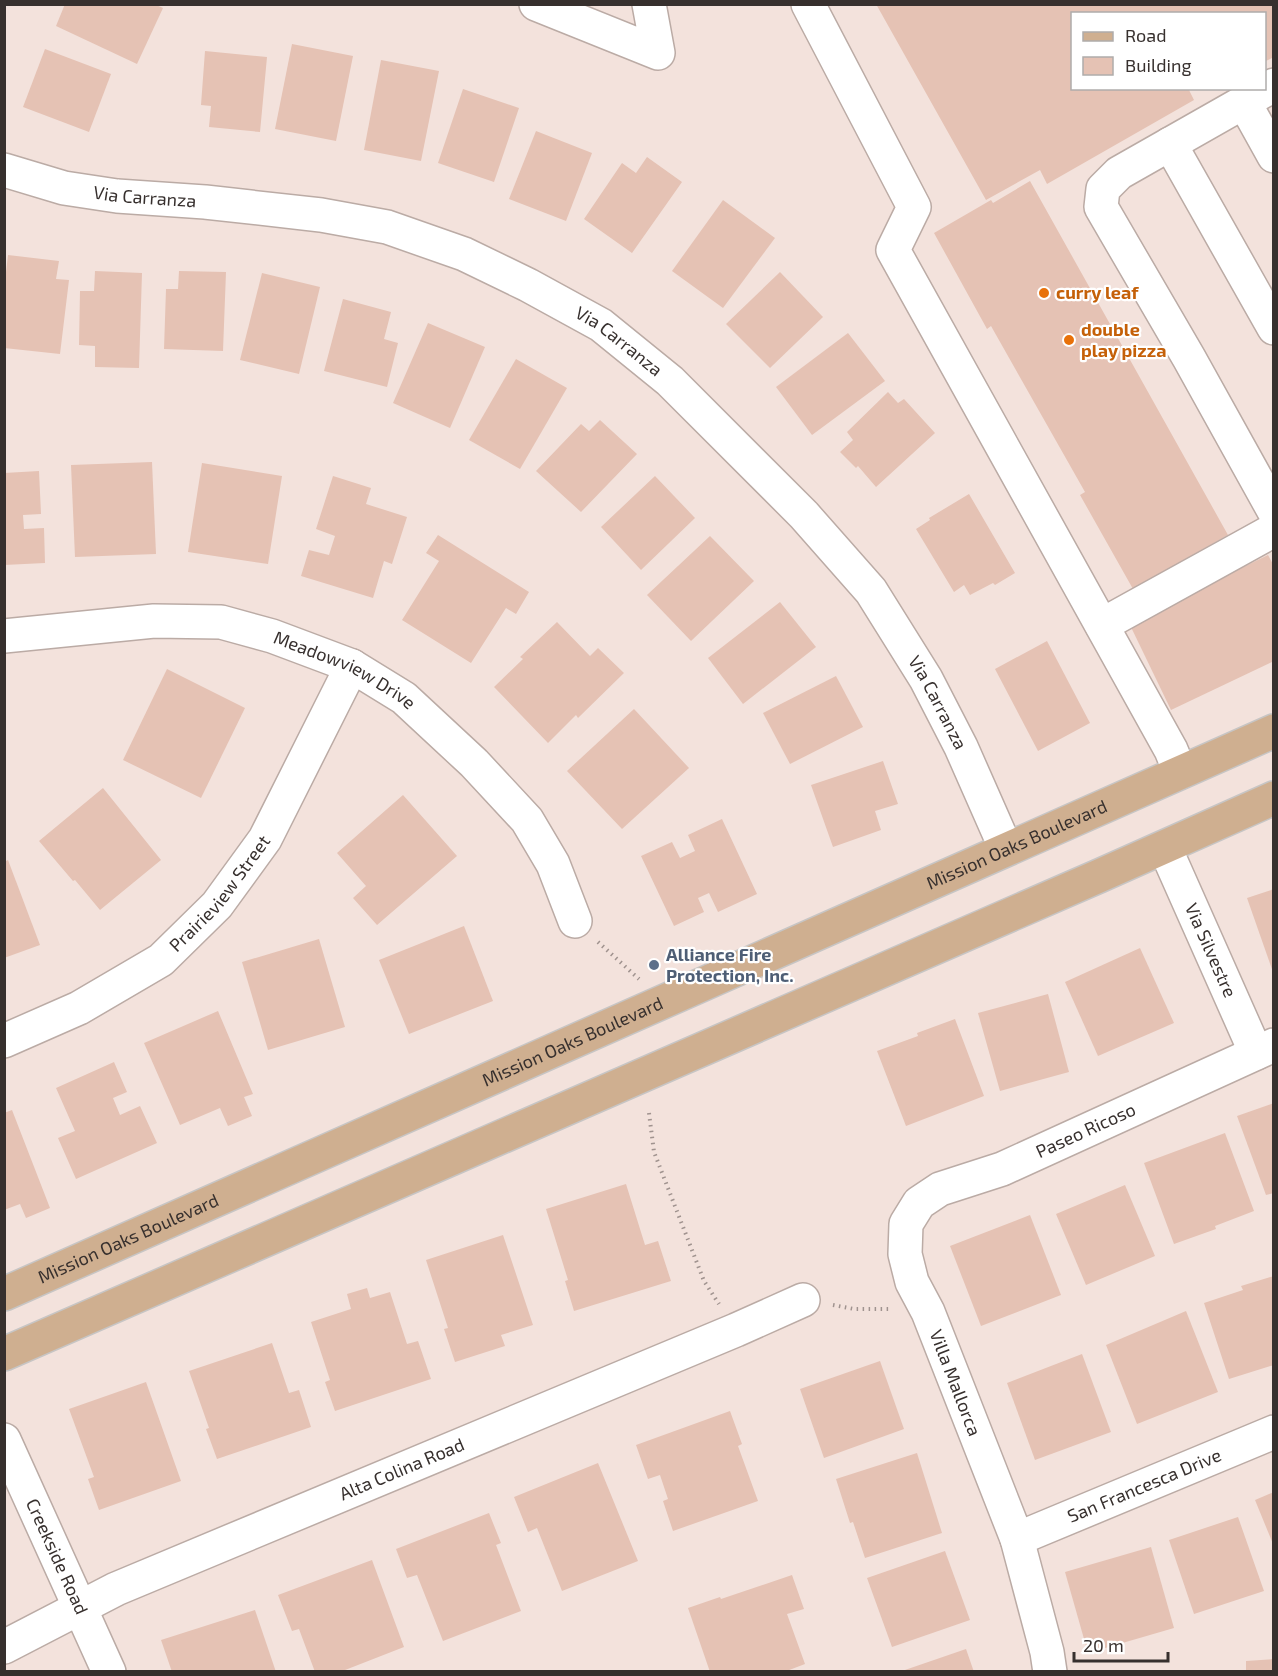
<svg xmlns="http://www.w3.org/2000/svg" width="1278" height="1676" font-family="'Exo 2',sans-serif">
<style>
.building{fill:#e5c2b4}
.lines{fill:none;stroke-linecap:round;stroke-linejoin:round}
.minor-casing{stroke:#bbaba5;stroke-width:36}
.major-casing{stroke:#c7c5c4;stroke-width:36}
.path{stroke:#a0938f;stroke-width:4;stroke-dasharray:1.5 4.5;stroke-linecap:butt}
.minor{stroke:#fff;stroke-width:33}
.major{stroke:#cfaf90;stroke-width:33}
.food-dot{fill:#e8710a;stroke:#fff;stroke-width:2}
.service-dot{fill:#5c6f8a;stroke:#fff;stroke-width:2}
.labels{text-anchor:middle;stroke-width:4.5;stroke-linejoin:round;paint-order:stroke}
.street-label{font-size:18px;fill:#37302e;stroke:#fff}
.food-label{font-size:18px;font-weight:bold;fill:#c56008;stroke:#fff;text-anchor:start}
.service-label{font-size:18px;font-weight:bold;fill:#4e5e75;stroke:#fff;text-anchor:start}
</style>
<rect width="100%" height="100%" fill="#f3e2dc"/>
<g class="building">
<polygon points="65,4 154,4 163,8 137,64 56,26"/>
<polygon points="876,4 1274,4 1274,57 1264,62 1264,14 1072,14 1072,88 1188,88 1194,100 1047,184 1040,170 986,200"/>
<polygon points="292,44 353,56 336,141 275,129"/>
<polygon points="45,49 111,74 89,132 23,107"/>
<polygon points="205,51 267,57 260,132 209,127 211,106 201,105"/>
<polygon points="381,60 439,71 421,161 364,150"/>
<polygon points="463,89 519,108 494,182 438,163"/>
<polygon points="536,131 592,153 566,221 509,199"/>
<polygon points="647,157 682,182 632,253 584,219 622,163 636,173"/>
<polygon points="1030,181 1228,535 1133,589 1080,495 1085,492 991,326 987,329 934,233 991,200 993,203"/>
<polygon points="723,200 775,238 723,308 672,271"/>
<polygon points="8,255 59,261 56,279 69,280 60,354 4,348 4,289"/>
<polygon points="95,271 142,273 139,368 95,367 95,346 79,345 80,291 94,291"/>
<polygon points="179,271 226,272 223,351 164,349 166,289 178,289"/>
<polygon points="780,272 823,317 770,368 726,324"/>
<polygon points="262,273 320,287 299,374 240,360"/>
<polygon points="343,299 391,312 384,339 398,343 387,387 324,371"/>
<polygon points="428,323 485,347 450,428 393,403"/>
<polygon points="848,333 885,381 812,435 776,387"/>
<polygon points="516,359 567,388 520,469 469,440"/>
<polygon points="888,392 898,403 904,399 935,433 876,487 858,466 856,468 840,452 853,440 847,432"/>
<polygon points="600,420 637,454 581,512 536,471 581,424 589,431"/>
<polygon points="152,462 156,554 75,557 71,465"/>
<polygon points="202,463 282,476 268,564 188,552"/>
<polygon points="39,471 41,514 23,515 24,529 44,528 45,563 4,565 4,473"/>
<polygon points="333,476 371,488 366,504 407,517 392,564 384,561 373,598 301,576 309,550 329,555 335,536 316,529"/>
<polygon points="655,476 695,518 641,570 601,527"/>
<polygon points="969,494 1015,573 995,585 993,583 970,595 964,585 954,592 916,529 930,520 929,518"/>
<polygon points="438,535 529,592 516,614 506,608 471,663 402,620 439,561 426,553"/>
<polygon points="710,536 754,581 691,641 647,595"/>
<polygon points="1268,555 1274,566 1274,661 1171,710 1129,623"/>
<polygon points="780,602 816,647 743,704 708,658"/>
<polygon points="557,622 590,656 598,648 624,673 578,718 576,715 548,743 494,687 523,659 520,657"/>
<polygon points="1047,641 1090,723 1038,751 995,669"/>
<polygon points="167,669 245,708 201,798 123,760"/>
<polygon points="836,676 863,727 790,764 763,713"/>
<polygon points="634,709 689,768 622,829 567,771"/>
<polygon points="883,761 898,804 875,811 881,830 833,847 811,785"/>
<polygon points="103,788 161,860 100,910 75,880 73,881 39,841"/>
<polygon points="403,795 457,856 377,925 353,898 366,886 337,853"/>
<polygon points="722,819 757,894 718,912 709,893 698,898 704,912 674,926 641,856 672,842 680,858 695,851 688,835"/>
<polygon points="8,860 40,945 4,958 4,862"/>
<polygon points="1274,889 1274,972 1273,972 1247,898"/>
<polygon points="464,926 493,1001 409,1034 379,960"/>
<polygon points="319,939 345,1027 268,1050 242,962"/>
<polygon points="1140,948 1174,1023 1098,1056 1065,982"/>
<polygon points="1048,994 1069,1072 1000,1091 978,1013"/>
<polygon points="218,1011 253,1094 244,1097 252,1116 228,1126 220,1108 180,1125 144,1043"/>
<polygon points="955,1019 984,1096 906,1126 877,1051 918,1036 917,1033"/>
<polygon points="114,1062 127,1092 113,1098 120,1115 140,1106 157,1143 76,1179 58,1138 75,1131 56,1088"/>
<polygon points="1274,1103 1274,1193 1266,1195 1237,1116"/>
<polygon points="12,1110 50,1208 26,1218 20,1204 4,1210 4,1113"/>
<polygon points="1225,1133 1254,1211 1215,1226 1216,1229 1174,1244 1144,1163"/>
<polygon points="626,1184 645,1245 658,1241 671,1281 574,1311 565,1281 568,1280 546,1209"/>
<polygon points="1125,1185 1155,1256 1086,1285 1056,1214"/>
<polygon points="1030,1215 1061,1295 981,1326 950,1246"/>
<polygon points="503,1235 533,1325 501,1335 505,1346 455,1362 444,1329 448,1328 426,1260"/>
<polygon points="1274,1276 1274,1365 1229,1379 1204,1303 1243,1290 1241,1286"/>
<polygon points="367,1288 370,1298 390,1292 407,1344 418,1341 431,1379 335,1411 325,1382 330,1380 311,1322 351,1309 347,1294"/>
<polygon points="1186,1311 1218,1392 1137,1424 1106,1345"/>
<polygon points="272,1343 289,1393 299,1390 311,1427 217,1459 206,1429 209,1428 189,1371"/>
<polygon points="1082,1354 1111,1432 1035,1460 1007,1383"/>
<polygon points="880,1361 904,1429 824,1458 800,1389"/>
<polygon points="146,1382 181,1481 99,1510 88,1479 94,1477 69,1409"/>
<polygon points="730,1411 742,1444 738,1446 758,1501 673,1531 663,1501 668,1499 660,1475 648,1479 636,1445"/>
<polygon points="917,1453 942,1533 865,1558 853,1522 850,1523 836,1479"/>
<polygon points="598,1463 638,1561 562,1591 537,1528 528,1532 514,1497"/>
<polygon points="1274,1492 1274,1544 1273,1544 1255,1500"/>
<polygon points="489,1513 501,1543 496,1545 521,1611 443,1641 417,1575 407,1578 396,1549"/>
<polygon points="1238,1517 1264,1591 1194,1614 1169,1540"/>
<polygon points="1151,1547 1174,1628 1088,1653 1065,1572"/>
<polygon points="945,1551 970,1620 892,1647 867,1578"/>
<polygon points="372,1560 404,1647 340,1672 315,1672 299,1629 292,1631 278,1595"/>
<polygon points="792,1575 804,1609 787,1614 805,1664 784,1672 710,1672 688,1608 720,1597 721,1599"/>
<polygon points="255,1610 276,1672 172,1672 161,1640"/>
<polygon points="966,1649 974,1672 902,1672 902,1671"/>
<polygon points="1274,1659 1274,1672 1246,1672 1246,1661"/>
</g>
<g class="lines">
<g class="minor-casing">
<g id="minor">
<polyline points="536,4 658,53 649,4"/>
<polyline points="808,4 914,207 893,250 1171,750 1180,772"/>
<polyline points="1274,85 1119,173 1103,189 1101,207 1189,358 1274,511"/>
<polyline points="1244,102 1274,156"/>
<polyline points="1170,144 1274,328"/>
<path id="s1" d="M4,170L64,188L117,196L205,202L321,215L387,227L464,254L528,285L601,325L670,381L804,515L871,591L926,679L961,747L1006,849"/>
<polyline points="1102,625 1274,530"/>
<path id="s2" d="M4,636L154,621L221,622L272,636L352,666L404,698L474,763L527,820L553,864L575,921"/>
<path id="s3" d="M1165,848L1256,1053"/>
<path id="s4" d="M4,1041L79,1008L161,960L217,905L265,839L352,666"/>
<path id="s5" d="M4,1440L109,1672"/>
<path id="s6" d="M1017,1539L1274,1432"/>
<path id="s7" d="M4,1647L116,1589L736,1330L803,1300"/>
<path id="s8" d="M1050,1672L1047,1652L1017,1539L928,1312L912,1282L905,1254L906,1224L919,1203L940,1189L1002,1169L1274,1045"/>
</g>
</g>
<g class="major-casing">
<g id="major">
<path id="s9" d="M4,1294L1274,731"/>
<polyline points="4,1354 1099,876 1274,798"/>
</g>
</g>
<g class="path">
<polyline points="598,942 639,979"/>
<polyline points="649,1113 654,1152 704,1281 719,1304"/>
<polyline points="833,1305 854,1309 891,1309"/>
</g>
<use href="#minor" class="minor"/>
<use href="#major" class="major"/>
</g>
<g class="food-dot">
<circle cx="1044" cy="293" r="6"/>
<circle cx="1069" cy="340" r="6"/>
</g>
<circle class="service-dot" cx="654" cy="965" r="6"/>
<g class="labels">
<g class="street-label">
<text dy="6" stroke="none"><textPath href="#s1" startOffset="144">Via Carranza</textPath></text>
<text dy="6" stroke="none"><textPath href="#s1" startOffset="648">Via Carranza</textPath></text>
<text dy="6" stroke="none"><textPath href="#s2" startOffset="351">Meadowview Drive</textPath></text>
<text dy="6" stroke="none"><textPath href="#s1" startOffset="1134">Via Carranza</textPath></text>
<text dy="6" stroke="none"><textPath href="#s9" startOffset="1108">Mission Oaks Boulevard</textPath></text>
<text dy="6" stroke="none"><textPath href="#s4" startOffset="266">Prairieview Street</textPath></text>
<text dy="6" stroke="none"><textPath href="#s3" startOffset="112">Via Silvestre</textPath></text>
<text dy="6" stroke="none"><textPath href="#s9" startOffset="622">Mission Oaks Boulevard</textPath></text>
<text dy="6" stroke="none"><textPath href="#s8" startOffset="681">Paseo Ricoso</textPath></text>
<text dy="6" stroke="none"><textPath href="#s9" startOffset="136">Mission Oaks Boulevard</textPath></text>
<text transform="translate(955 1383) rotate(69)" y="6">Villa Mallorca</text>
<text dy="6" stroke="none"><textPath href="#s7" startOffset="436">Alta Colina Road</textPath></text>
<text dy="6" stroke="none"><textPath href="#s6" startOffset="138">San Francesca Drive</textPath></text>
<text dy="6" stroke="none"><textPath href="#s5" startOffset="128">Creekside Road</textPath></text>
</g>
<g class="food-label">
<text x="1056" y="299">curry leaf</text>
<text x="1081" y="336">double<tspan x="1081" dy="21">play pizza</tspan></text>
</g>
<g class="service-label">
<text x="666" y="961">Alliance Fire<tspan x="666" dy="21">Protection, Inc.</tspan></text>
</g>
</g>
<rect width="1278" height="1676" fill="none" stroke="#37302e" stroke-width="12"/>
<rect x="1071" y="12" width="195" height="78" fill="#ffffff" stroke="#afacab" stroke-width="1.5"/>
<rect x="1083" y="32" width="30" height="9" fill="#cfaf90" stroke="#afacab" stroke-width="1.5"/>
<text x="1125" y="42" font-size="18" fill="#37302e">Road</text>
<rect x="1083" y="57" width="30" height="18" fill="#e5c2b4" stroke="#afacab" stroke-width="1.5"/>
<text x="1125" y="72" font-size="18" fill="#37302e">Building</text>
<path d="M1074 1652v9h94v-9" fill="none" stroke="#37302e" stroke-width="3"/>
<text x="1083" y="1652" font-size="18" fill="#37302e" stroke="#ffffff" stroke-width="4.5" paint-order="stroke">20 m</text>
</svg>
